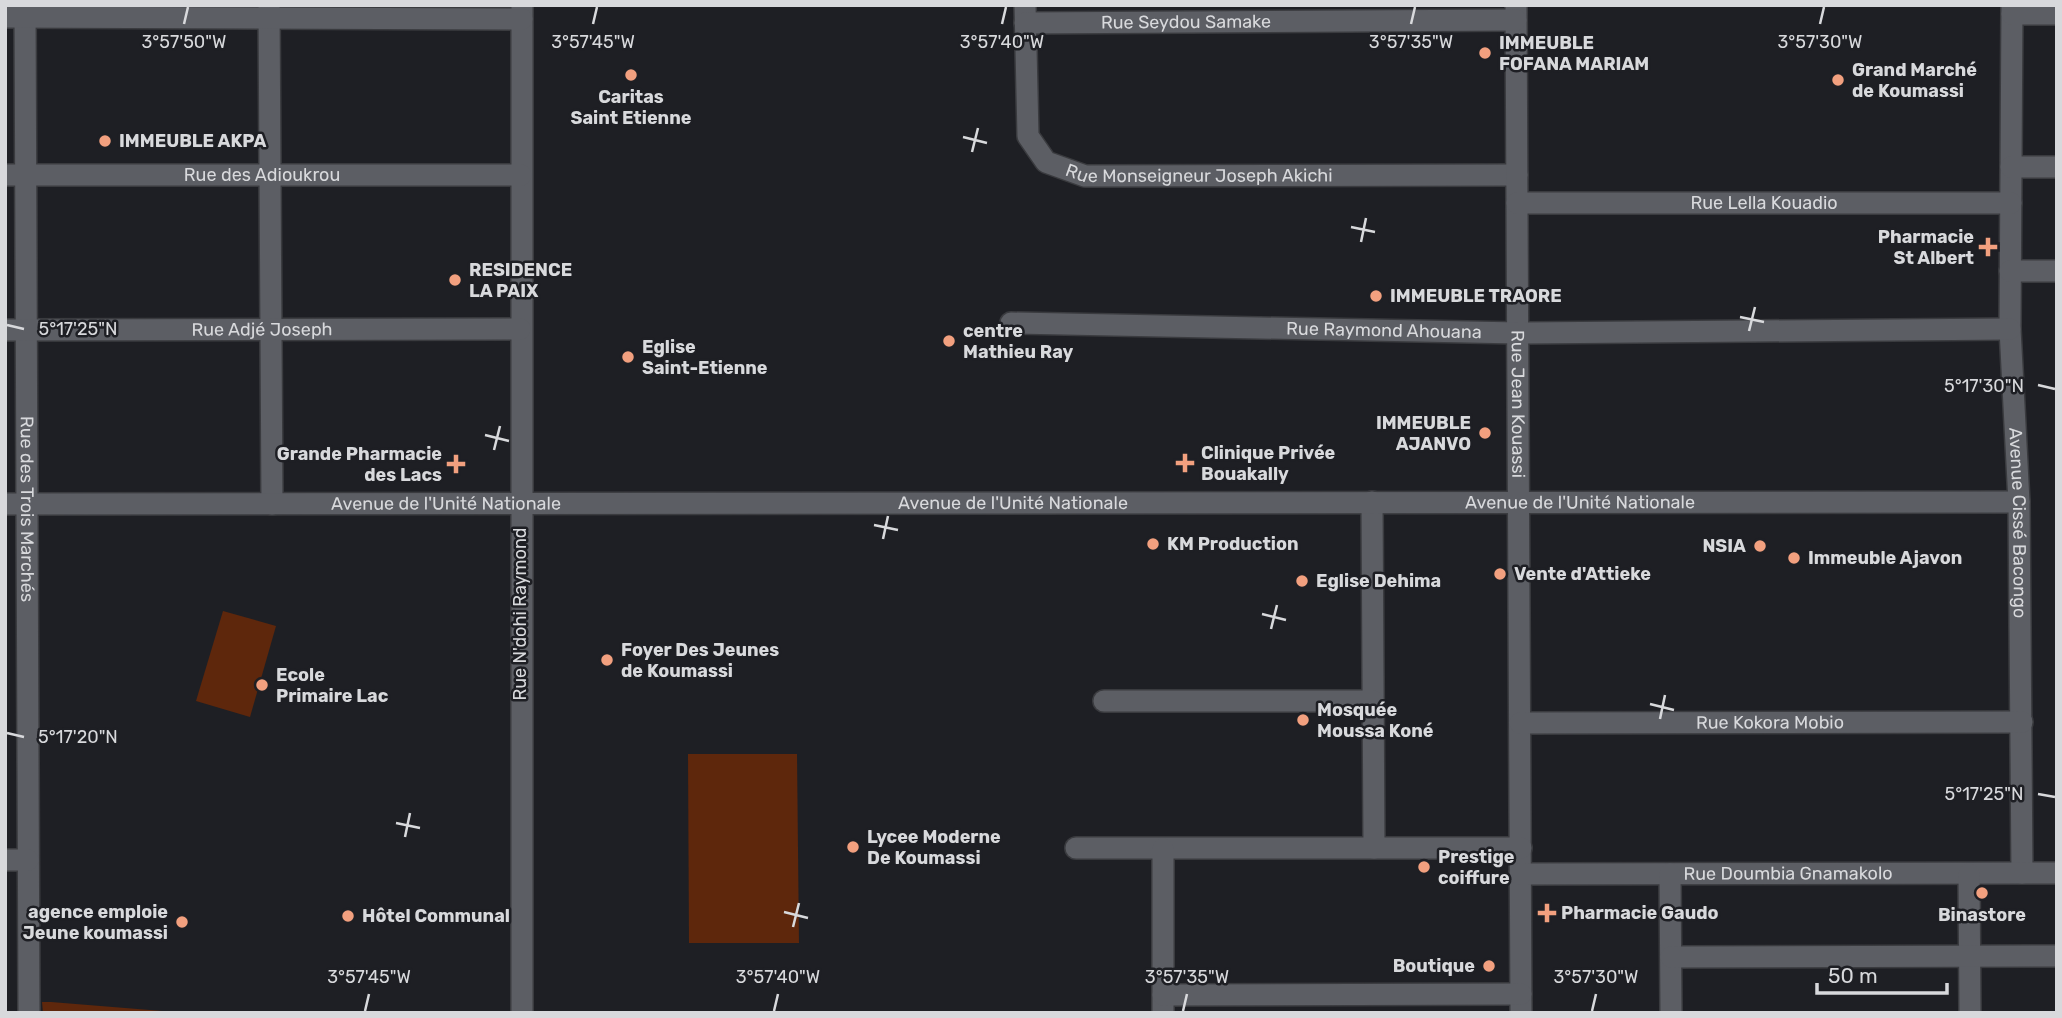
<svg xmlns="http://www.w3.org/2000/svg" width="2062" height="1018" font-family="Rubik,sans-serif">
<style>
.green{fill:#5e270c}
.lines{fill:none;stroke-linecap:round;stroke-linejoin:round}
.minor-casing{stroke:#3a3b3f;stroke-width:24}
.minor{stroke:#5c5e64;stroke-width:21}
.ticks{fill:none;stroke:#d8d9dc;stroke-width:2.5}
.poi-dot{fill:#f2a07f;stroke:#1e1f24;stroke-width:2.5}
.labels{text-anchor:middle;stroke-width:5;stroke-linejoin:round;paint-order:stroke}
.street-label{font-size:18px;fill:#d8d9dc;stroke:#1e1f24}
.poi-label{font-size:18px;font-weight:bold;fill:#d8d9dc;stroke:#1e1f24;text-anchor:start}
.ticks-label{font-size:18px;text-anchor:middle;fill:#d8d9dc;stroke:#1e1f24;stroke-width:5;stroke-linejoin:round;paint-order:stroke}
</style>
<rect width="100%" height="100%" fill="#1e1f24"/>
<g class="green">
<polygon points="223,611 276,626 250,717 196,701"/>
<polygon points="688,754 797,754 799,943 689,943"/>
<polygon points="42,1002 51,1002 187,1013 43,1013"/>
</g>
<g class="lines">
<g class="minor-casing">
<g id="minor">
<path id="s1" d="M25,5L29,1013"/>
<polyline points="269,5 272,504"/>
<polyline points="522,5 522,1013"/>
<path id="s2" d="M1025,5L1028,136L1046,162L1085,176L1517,175"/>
<path id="s3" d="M1516,5L1521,1013"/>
<path id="s4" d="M2012,5L2010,329L2019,502L2022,873"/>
<polyline points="2012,14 2057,14"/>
<polyline points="5,17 522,19"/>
<path id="s5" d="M1025,23L1516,20"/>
<polyline points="2011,167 2057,167"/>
<path id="s6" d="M5,175H521"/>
<path id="s7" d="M1517,203H2011"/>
<polyline points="2010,271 2057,271"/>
<path id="s8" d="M1011,323L1518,333L2010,329"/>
<path id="s9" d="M5,330L520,329"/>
<polyline points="1372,502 1374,848"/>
<path id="s10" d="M5,504L2019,502"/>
<polyline points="1104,701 1373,701"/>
<path id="s11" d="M1520,723L2022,722"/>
<polyline points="1076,848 1521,848"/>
<polyline points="1163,849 1163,1013"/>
<polyline points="5,860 28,860"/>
<path id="s12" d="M1520,874L2057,873"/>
<polyline points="1670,874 1671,1013"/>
<polyline points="1969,874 1970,1013"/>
<polyline points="1671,957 2057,956"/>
<polyline points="1163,995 1521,994"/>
</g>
</g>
<use href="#minor" class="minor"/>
</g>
<path class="ticks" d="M184,24L188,7M593,24L597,7M1002,24L1006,7M1411,24L1415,7M1820,24L1824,7M963,137L987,143M972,152L978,128M1351,227L1375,232M1361,242L1366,218M1740,317L1764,322M7,325L24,329M1749,331L1755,307M2038,385L2055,389M485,435L509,441M494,450L500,426M874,525L898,530M883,539L888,516M1262,614L1286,620M1271,629L1277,605M1650,704L1674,710M1660,719L1665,695M7,733L24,737M2038,794L2055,797M396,823L420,828M405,837L410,813M784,912L808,918M793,927L799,903M365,1011L369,994M774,1011L778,994M1183,1011L1187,994M1592,1011L1596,994"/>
<g class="poi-dot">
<circle cx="1485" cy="53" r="7"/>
<circle cx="631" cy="75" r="7"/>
<circle cx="1838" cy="80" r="7"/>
<circle cx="105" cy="141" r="7"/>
<path d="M1984.5 236.5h7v7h7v7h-7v7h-7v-7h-7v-7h7z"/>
<circle cx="455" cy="280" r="7"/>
<circle cx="1376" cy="296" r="7"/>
<circle cx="949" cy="341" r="7"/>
<circle cx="628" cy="357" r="7"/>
<circle cx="1485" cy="433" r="7"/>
<path d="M1181.5 452.5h7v7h7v7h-7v7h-7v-7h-7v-7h7z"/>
<path d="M452.5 453.5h7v7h7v7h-7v7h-7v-7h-7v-7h7z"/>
<circle cx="1153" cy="544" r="7"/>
<circle cx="1760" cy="546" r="7"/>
<circle cx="1794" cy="558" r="7"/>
<circle cx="1500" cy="574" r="7"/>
<circle cx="1302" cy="581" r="7"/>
<circle cx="607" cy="660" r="7"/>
<circle cx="262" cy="685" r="7"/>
<circle cx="1303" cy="720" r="7"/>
<circle cx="853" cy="847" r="7"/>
<circle cx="1424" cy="867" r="7"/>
<circle cx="1982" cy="893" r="7"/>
<path d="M1543.5 902.5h7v7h7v7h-7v7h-7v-7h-7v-7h7z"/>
<circle cx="348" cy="916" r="7"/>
<circle cx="182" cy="922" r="7"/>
<circle cx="1489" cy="966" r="7"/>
</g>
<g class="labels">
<g class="street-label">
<text dy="6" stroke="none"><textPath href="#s5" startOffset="161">Rue Seydou Samake</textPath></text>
<text dy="6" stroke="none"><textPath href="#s2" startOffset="318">Rue Monseigneur Joseph Akichi</textPath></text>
<text dy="6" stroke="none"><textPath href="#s6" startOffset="257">Rue des Adioukrou</textPath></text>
<text dy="6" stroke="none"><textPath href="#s7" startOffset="247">Rue Lella Kouadio</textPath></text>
<text dy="6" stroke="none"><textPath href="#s9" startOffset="257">Rue Adjé Joseph</textPath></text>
<text dy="6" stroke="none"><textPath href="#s8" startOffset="373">Rue Raymond Ahouana</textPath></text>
<text dy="6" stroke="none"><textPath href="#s3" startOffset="399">Rue Jean Kouassi</textPath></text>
<text dy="6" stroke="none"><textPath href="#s10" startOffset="1575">Avenue de l'Unité Nationale</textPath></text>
<text dy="6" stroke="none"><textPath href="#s10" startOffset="1008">Avenue de l'Unité Nationale</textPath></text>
<text dy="6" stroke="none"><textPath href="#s10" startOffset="441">Avenue de l'Unité Nationale</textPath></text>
<text dy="6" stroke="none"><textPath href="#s1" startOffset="504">Rue des Trois Marchés</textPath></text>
<text dy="6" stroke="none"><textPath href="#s4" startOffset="518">Avenue Cissé Bacongo</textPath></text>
<text transform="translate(520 614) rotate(-90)" y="6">Rue N'dohi Raymond</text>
<text dy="6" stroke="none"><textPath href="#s11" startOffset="250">Rue Kokora Mobio</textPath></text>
<text dy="6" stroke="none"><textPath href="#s12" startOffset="268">Rue Doumbia Gnamakolo</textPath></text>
</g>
<g class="poi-label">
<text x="1499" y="49">IMMEUBLE<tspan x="1499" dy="21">FOFANA MARIAM</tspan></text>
<text x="1852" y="76">Grand Marché<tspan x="1852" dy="21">de Koumassi</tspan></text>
<text x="631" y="103" text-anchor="middle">Caritas<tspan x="631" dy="21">Saint Etienne</tspan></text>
<text x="119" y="147">IMMEUBLE AKPA</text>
<text x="1974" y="243" text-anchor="end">Pharmacie<tspan x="1974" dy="21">St Albert</tspan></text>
<text x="469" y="276">RESIDENCE<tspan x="469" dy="21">LA PAIX</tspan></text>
<text x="1390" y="302">IMMEUBLE TRAORE</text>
<text x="963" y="337">centre<tspan x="963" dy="21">Mathieu Ray</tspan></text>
<text x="642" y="353">Eglise<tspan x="642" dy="21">Saint-Etienne</tspan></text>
<text x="1471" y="429" text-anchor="end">IMMEUBLE<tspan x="1471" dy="21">AJANVO</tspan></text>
<text x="1201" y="459">Clinique Privée<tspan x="1201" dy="21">Bouakally</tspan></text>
<text x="442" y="460" text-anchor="end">Grande Pharmacie<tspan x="442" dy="21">des Lacs</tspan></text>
<text x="1167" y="550">KM Production</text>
<text x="1746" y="552" text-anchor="end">NSIA</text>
<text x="1808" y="564">Immeuble Ajavon</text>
<text x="1514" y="580">Vente d'Attieke</text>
<text x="1316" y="587">Eglise Dehima</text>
<text x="621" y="656">Foyer Des Jeunes<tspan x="621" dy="21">de Koumassi</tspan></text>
<text x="276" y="681">Ecole<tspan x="276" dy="21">Primaire Lac</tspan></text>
<text x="1317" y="716">Mosquée<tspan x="1317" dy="21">Moussa Koné</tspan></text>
<text x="867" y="843">Lycee Moderne<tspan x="867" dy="21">De Koumassi</tspan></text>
<text x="1438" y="863">Prestige<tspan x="1438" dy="21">coiffure</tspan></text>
<text x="168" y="918" text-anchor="end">agence emploie<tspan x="168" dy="21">Jeune koumassi</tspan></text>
<text x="1561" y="919">Pharmacie Gaudo</text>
<text x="1982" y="921" text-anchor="middle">Binastore</text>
<text x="362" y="922">Hôtel Communal</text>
<text x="1475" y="972" text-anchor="end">Boutique</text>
</g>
</g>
<g class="ticks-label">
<text x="593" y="48">3°57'45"W</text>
<text x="1002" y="48">3°57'40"W</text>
<text x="1411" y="48">3°57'35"W</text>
<text x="1820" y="48">3°57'30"W</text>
<text x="184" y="48">3°57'50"W</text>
<text x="78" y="335">5°17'25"N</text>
<text x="1984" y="392">5°17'30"N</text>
<text x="78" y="743">5°17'20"N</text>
<text x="1984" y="800">5°17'25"N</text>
<text x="369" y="983">3°57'45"W</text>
<text x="778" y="983">3°57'40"W</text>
<text x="1187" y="983">3°57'35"W</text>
<text x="1596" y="983">3°57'30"W</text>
</g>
<rect width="2062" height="1018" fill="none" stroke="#d8d9dc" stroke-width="14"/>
<path d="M1817 983v10h130v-10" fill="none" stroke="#d8d9dc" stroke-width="3.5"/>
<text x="1828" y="983" font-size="21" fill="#d8d9dc" stroke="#1e1f24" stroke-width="5" paint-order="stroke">50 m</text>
</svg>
